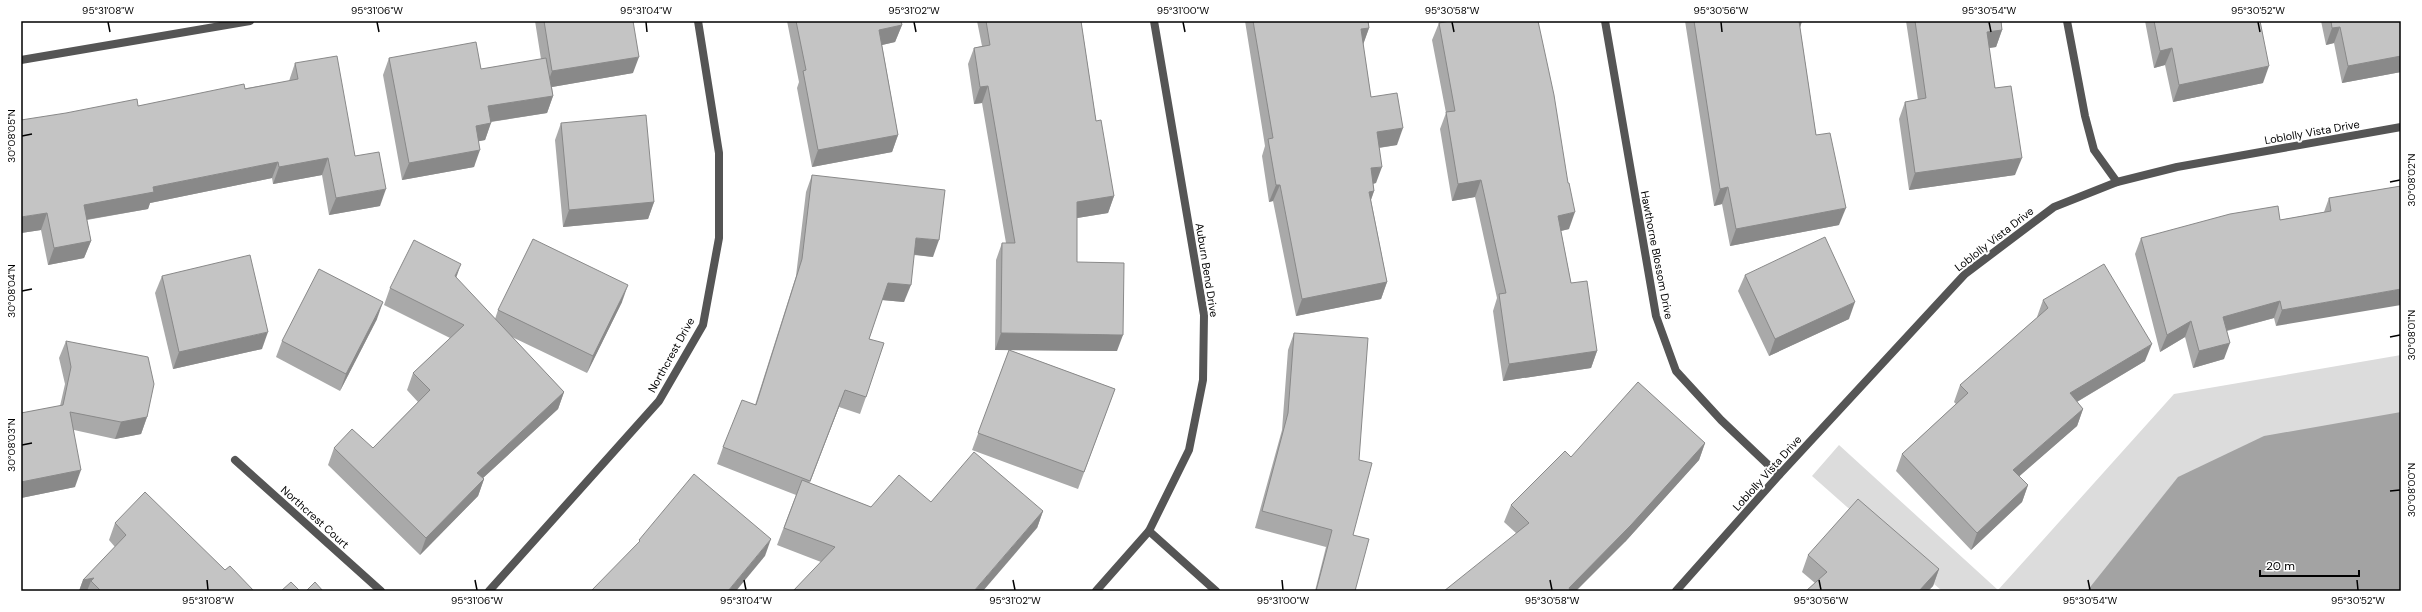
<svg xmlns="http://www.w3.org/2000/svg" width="2422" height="612" font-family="'DM Sans',sans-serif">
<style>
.green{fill:#dcdcdc}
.water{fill:#a3a3a3}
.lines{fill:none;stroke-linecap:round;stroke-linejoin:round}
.street{stroke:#555;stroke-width:8}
.wall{fill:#a9a9a9}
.shaded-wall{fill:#898989}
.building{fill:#c4c4c4;stroke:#898989}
.ticks{fill:none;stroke:#000;stroke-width:1.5}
.labels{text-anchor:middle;stroke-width:4;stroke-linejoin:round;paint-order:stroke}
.street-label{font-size:11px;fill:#000;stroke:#fff}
.neatline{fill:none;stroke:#000;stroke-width:1.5}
.ticks-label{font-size:10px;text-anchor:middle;fill:#000}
</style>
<rect width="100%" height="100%" fill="#fff"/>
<polygon class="green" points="2401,355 2401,591 1942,591 1812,476 1839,445 1998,590 2174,394"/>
<polygon class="water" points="2401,412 2401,591 2087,591 2178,477 2264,436"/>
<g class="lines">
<g class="street">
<polyline points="1605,21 1656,316 1676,371 1721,420 1779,475"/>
<polyline points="2067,21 2085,116 2094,150 2117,182"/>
<polyline points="21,60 250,21"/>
<polyline points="235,460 381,591"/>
<polyline points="1149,531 1216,591"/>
<polyline points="489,591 659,401 703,325 719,238 719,153 698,21"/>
<polyline points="1096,591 1149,531 1189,450 1203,380 1204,315 1154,21"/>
<polyline points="1676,591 1779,475 1965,274 2054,207 2117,182 2177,167 2401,127"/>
</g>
</g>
<g class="wall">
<polygon points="535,21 633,21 633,73 552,87 553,96 547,113 491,122 485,140 479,141 474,167 402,180 383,75 389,58 481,69 541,59"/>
<polygon points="787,21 901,21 902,25 895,42 882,45 898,135 892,152 812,167 797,88 799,82"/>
<polygon points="977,21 1081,21 1096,121 1114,196 1108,213 1077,218 1077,262 1117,351 1009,350 1115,389 1078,489 972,450 1009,350 995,350 996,260 1002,243 1006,243 982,103 974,104 968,64 974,48 982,46"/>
<polygon points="1245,21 1368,21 1369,28 1363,44 1371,97 1397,145 1379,148 1376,183 1373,184 1374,191 1371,200 1387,282 1381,299 1296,316 1273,201 1269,202 1262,156 1265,146"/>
<polygon points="1444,21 1538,21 1569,229 1561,231 1571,283 1597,351 1591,368 1503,381 1493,311 1497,298 1475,197 1452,201 1440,129 1446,113 1432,40 1439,23 1445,22"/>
<polygon points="1685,21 1802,21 1800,28 1816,135 1839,225 1730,246 1722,204 1714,206"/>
<polygon points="1906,21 2001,21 2002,30 1996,47 1989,48 1995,88 2015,175 1909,190 1899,119 1905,102 1918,100"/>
<polygon points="2145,21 2260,21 2263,83 2173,102 2165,65 2154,68"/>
<polygon points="2321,21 2401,21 2401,72 2342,83 2334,43 2326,45"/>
<polygon points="295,63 355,156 380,206 329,215 322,175 273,184 272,178 150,203 148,209 87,220 91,241 84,258 48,265 41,230 21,233 138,106 289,81"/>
<polygon points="561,123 654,202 648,219 563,227 555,140"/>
<polygon points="812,175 933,257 914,255 904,302 882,300 869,339 866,397 860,414 839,407 809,483 871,507 931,502 1043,511 1037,528 821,562 777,545 796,495 717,464 723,447 755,405 796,276 806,192"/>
<polygon points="2401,186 2276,326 2274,318 2227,331 2224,359 2193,368 2185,337 2160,352 2135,254 2141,238 2280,220 2324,212 2329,198"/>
<polygon points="1745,275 1849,319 1769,356 1738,291"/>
<polygon points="162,276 262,349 173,369 155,293"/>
<polygon points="456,278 495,319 498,310 622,302 587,373 512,337 564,392 558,409 483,478 484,479 478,496 420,555 328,465 334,448 373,448 418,402 407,390 413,373 450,338 384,305 390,288"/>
<polygon points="2043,300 2145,361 2077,402 2083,409 2077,426 2019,476 2028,485 2022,502 1971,550 1896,471 1902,454 1956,404 1954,402 1960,385 2037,318 2037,317"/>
<polygon points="377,319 340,391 276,357 282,341"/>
<polygon points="1294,333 1353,535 1355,591 1315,591 1326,547 1255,528 1282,430 1288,350"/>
<polygon points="66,341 147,417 141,434 115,439 74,430 75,487 21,498 21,413 60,406 65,384 59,358"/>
<polygon points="1705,443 1699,460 1625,542 1516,533 1504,522 1511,505 1571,457"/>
<polygon points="115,523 225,570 254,591 79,591 83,580 115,547 109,540"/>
<polygon points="1808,555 1939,569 1933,586 1928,591 1806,591 1815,583 1802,572"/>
</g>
<g class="shaded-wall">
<polygon points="1798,21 1802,21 1797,36"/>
<polygon points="902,25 895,42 873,47 879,30"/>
<polygon points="2340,27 2334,43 2326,45 2332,28"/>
<polygon points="1369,28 1363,45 1361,29"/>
<polygon points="2002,30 1996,47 1981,49 1987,32"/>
<polygon points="2172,48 2165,65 2154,68 2160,51"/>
<polygon points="2401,56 2401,72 2342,83 2348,66"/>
<polygon points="639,57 633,73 546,88 552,71"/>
<polygon points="2269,66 2263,83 2173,102 2179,85"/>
<polygon points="988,86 982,103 974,104 980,87"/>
<polygon points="553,96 547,113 482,123 488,106"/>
<polygon points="491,123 485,140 470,143 476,126"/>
<polygon points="1403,128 1397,145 1370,149 1377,132"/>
<polygon points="898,135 892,152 812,167 818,150"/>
<polygon points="480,150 474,167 402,180 409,163"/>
<polygon points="328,158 322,175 273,184 279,167"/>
<polygon points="2022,158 2015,175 1909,190 1915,173"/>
<polygon points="278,162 272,178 150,203 148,209 78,221 84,205 153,187"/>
<polygon points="1382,167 1376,183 1365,185 1371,168"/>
<polygon points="1481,180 1475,197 1452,201 1458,184"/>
<polygon points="1276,185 1280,185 1273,201 1269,202"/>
<polygon points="1728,187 1722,204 1714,206 1720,189"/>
<polygon points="386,189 380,206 329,215 336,198"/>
<polygon points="1374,191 1368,208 1369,192"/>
<polygon points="1114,196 1108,213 1071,219 1077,202"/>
<polygon points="654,202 648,219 563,227 569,210"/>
<polygon points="1846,208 1839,225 1730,246 1736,229"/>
<polygon points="1575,212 1569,229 1552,233 1558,216"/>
<polygon points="47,213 41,230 21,233 21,217"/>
<polygon points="916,238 939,240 933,257 910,254"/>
<polygon points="91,241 84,258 48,265 54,248"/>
<polygon points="461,264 455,281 455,276"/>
<polygon points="1387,282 1381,299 1296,316 1302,299"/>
<polygon points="888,283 911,285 904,302 882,300"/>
<polygon points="628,285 622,302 587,373 593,356"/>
<polygon points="2401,289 2401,305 2276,326 2282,310"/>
<polygon points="2280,301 2274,318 2217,333 2223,317"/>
<polygon points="383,302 377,319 340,391 346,374"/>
<polygon points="1855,302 1849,319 1769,356 1775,339"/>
<polygon points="2191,321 2185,337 2160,352 2167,335"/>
<polygon points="268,332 262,349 173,369 179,352"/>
<polygon points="1001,333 1123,335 1117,351 995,350"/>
<polygon points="2230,343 2224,359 2193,368 2199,351"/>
<polygon points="2152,344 2145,361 2063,410 2070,393"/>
<polygon points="1597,351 1591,368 1503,381 1509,364"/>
<polygon points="845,390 839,407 804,498 810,481"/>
<polygon points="564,392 558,409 471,489 477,473"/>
<polygon points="2083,409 2077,426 2007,487 2013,470"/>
<polygon points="147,417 141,434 115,439 121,422"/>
<polygon points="1705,443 1699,460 1625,542 1576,591 1568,591 1569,588"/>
<polygon points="81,470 75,487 21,498 21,482"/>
<polygon points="484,479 478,496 420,555 426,538"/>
<polygon points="2028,485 2022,502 1971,550 1977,533"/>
<polygon points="1043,511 1037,528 983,591 974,591"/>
<polygon points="771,539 765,556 736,591 728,591"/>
<polygon points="1939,569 1933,586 1928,591 1919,591"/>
<polygon points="94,578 91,581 87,591 79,591 83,580"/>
</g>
<g class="building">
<polygon points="544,21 633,21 639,57 552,71"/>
<polygon points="796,21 901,21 902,25 879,30 898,135 818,150 803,71 806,70"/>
<polygon points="986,21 1081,21 1096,121 1101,120 1114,196 1077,202 1077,262 1124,263 1123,335 1001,333 1002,243 1015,243 988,86 980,87 974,48 990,45"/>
<polygon points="1253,21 1368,21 1369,28 1361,29 1371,97 1397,93 1403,128 1377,132 1382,167 1371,168 1374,191 1369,192 1387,282 1302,299 1280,185 1276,185 1268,139 1273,138"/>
<polygon points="1450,21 1538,21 1554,95 1568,183 1569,183 1575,212 1558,216 1571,283 1587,281 1597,351 1509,364 1499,294 1506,293 1481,180 1458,184 1446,112 1455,111 1439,23"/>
<polygon points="1694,21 1799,21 1816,135 1830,133 1846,208 1736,229 1728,187 1720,189"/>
<polygon points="1915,21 2001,21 2002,30 1987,32 1995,88 2011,86 2022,158 1915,173 1905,102 1926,98"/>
<polygon points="2154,21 2260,21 2269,66 2179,85 2172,48 2160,51"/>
<polygon points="2331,21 2401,21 2401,56 2348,66 2340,27 2332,28"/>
<polygon points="476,42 481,69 546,58 553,96 488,106 491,123 476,126 480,150 409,163 389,58"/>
<polygon points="337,56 355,156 379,152 386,189 336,198 328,158 279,167 278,162 153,187 154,192 84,205 91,241 54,248 47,213 21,217 21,120 66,113 137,99 138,106 244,84 245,89 298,79 295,63"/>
<polygon points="646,115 654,202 569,210 561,123"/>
<polygon points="812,175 945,190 939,240 916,238 911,285 888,283 869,339 884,343 866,397 845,390 810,481 723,447 742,400 756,405 802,259"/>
<polygon points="2401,186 2401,289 2282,310 2280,301 2223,317 2230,343 2199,351 2191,321 2167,335 2141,238 2230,214 2278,206 2280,220 2331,211 2329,198"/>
<polygon points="1825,237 1855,302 1775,339 1745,275"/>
<polygon points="533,239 628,285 593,356 498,310"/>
<polygon points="414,240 461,264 455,276 564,392 477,473 484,479 426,538 334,448 352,429 373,448 430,390 413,373 464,325 390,288"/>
<polygon points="250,255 268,332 179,352 162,276"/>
<polygon points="2104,264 2152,344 2070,393 2083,409 2013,470 2028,485 1977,533 1902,454 1968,393 1960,385 2048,308 2043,300"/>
<polygon points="319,269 383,302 346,374 282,341"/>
<polygon points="1294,333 1368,338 1359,460 1372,463 1353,535 1369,539 1355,591 1316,591 1332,530 1262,511 1288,413"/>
<polygon points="66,341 148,357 154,384 147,417 121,422 70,412 81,470 21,482 21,413 63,405 71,367"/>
<polygon points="1009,350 1115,389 1084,472 978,433"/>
<polygon points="1638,382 1705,443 1631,525 1569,588 1570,590 1568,591 1444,591 1529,523 1511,505 1565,451 1571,457"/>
<polygon points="974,452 1043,511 974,591 793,591 835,547 784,528 802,480 871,507 899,475 931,502"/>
<polygon points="694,474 771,539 728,591 591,591 640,541 639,540"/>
<polygon points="145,492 225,570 230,566 254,591 101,591 91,581 94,578 83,580 126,535 115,523"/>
<polygon points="1858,499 1939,569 1919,591 1806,591 1827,572 1808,555"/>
<polygon points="291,582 300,591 281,591"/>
<polygon points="315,582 323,591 306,591"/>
</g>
<path class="ticks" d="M108,22L110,32M377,22L379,32M646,22L647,32M914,22L916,32M1183,22L1185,32M1452,22L1454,32M1721,22L1722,32M1989,22L1991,32M2258,22L2260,32M22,136L32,134M2390,182L2400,180M22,291L32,289M2390,337L2400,335M22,445L32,443M2390,491L2400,490M207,580L208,590M475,580L477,590M744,580L746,590M1013,580L1015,590M1282,580L1283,590M1550,580L1552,590M1819,580L1821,590M2088,580L2090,590M2357,580L2358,590"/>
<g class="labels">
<g class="street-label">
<text transform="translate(2312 132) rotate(-10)" y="4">Loblolly Vista Drive</text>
<text transform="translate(1994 239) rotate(-38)" y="4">Loblolly Vista Drive</text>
<text transform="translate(1657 255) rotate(79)" y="4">Hawthorne Blossom Drive</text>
<text transform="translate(1207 270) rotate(81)" y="4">Auburn Bend Drive</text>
<text transform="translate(671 355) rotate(-61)" y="4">Northcrest Drive</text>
<text transform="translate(1767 473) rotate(-48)" y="4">Loblolly Vista Drive</text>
<text transform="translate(315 517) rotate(42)" y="4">Northcrest Court</text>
</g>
</g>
<rect width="2422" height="612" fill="none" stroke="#ffffff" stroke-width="44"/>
<path d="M2260 570v6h99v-6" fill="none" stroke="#000000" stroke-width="2"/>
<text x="2266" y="570" font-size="12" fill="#000000" stroke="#ffffff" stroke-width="3" paint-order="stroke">20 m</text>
<rect x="22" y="22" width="2378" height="568" class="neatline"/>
<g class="ticks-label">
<text x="108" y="14">95°31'08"W</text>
<text x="377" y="14">95°31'06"W</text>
<text x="646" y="14">95°31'04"W</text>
<text x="914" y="14">95°31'02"W</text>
<text x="1183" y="14">95°31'00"W</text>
<text x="1452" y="14">95°30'58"W</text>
<text x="1721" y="14">95°30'56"W</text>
<text x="1989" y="14">95°30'54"W</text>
<text x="2258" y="14">95°30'52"W</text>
<text transform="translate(11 136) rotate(-90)" y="4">30°08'05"N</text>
<text transform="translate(2411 180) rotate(-90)" y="4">30°08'02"N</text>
<text transform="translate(11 291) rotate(-90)" y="4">30°08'04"N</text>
<text transform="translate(2411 335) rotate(-90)" y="4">30°08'01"N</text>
<text transform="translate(11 445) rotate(-90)" y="4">30°08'03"N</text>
<text transform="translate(2411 490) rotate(-90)" y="4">30°08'00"N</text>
<text x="208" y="604">95°31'08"W</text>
<text x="477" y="604">95°31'06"W</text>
<text x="746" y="604">95°31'04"W</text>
<text x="1015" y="604">95°31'02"W</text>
<text x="1283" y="604">95°31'00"W</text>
<text x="1552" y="604">95°30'58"W</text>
<text x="1821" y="604">95°30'56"W</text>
<text x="2090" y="604">95°30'54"W</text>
<text x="2358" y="604">95°30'52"W</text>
</g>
</svg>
